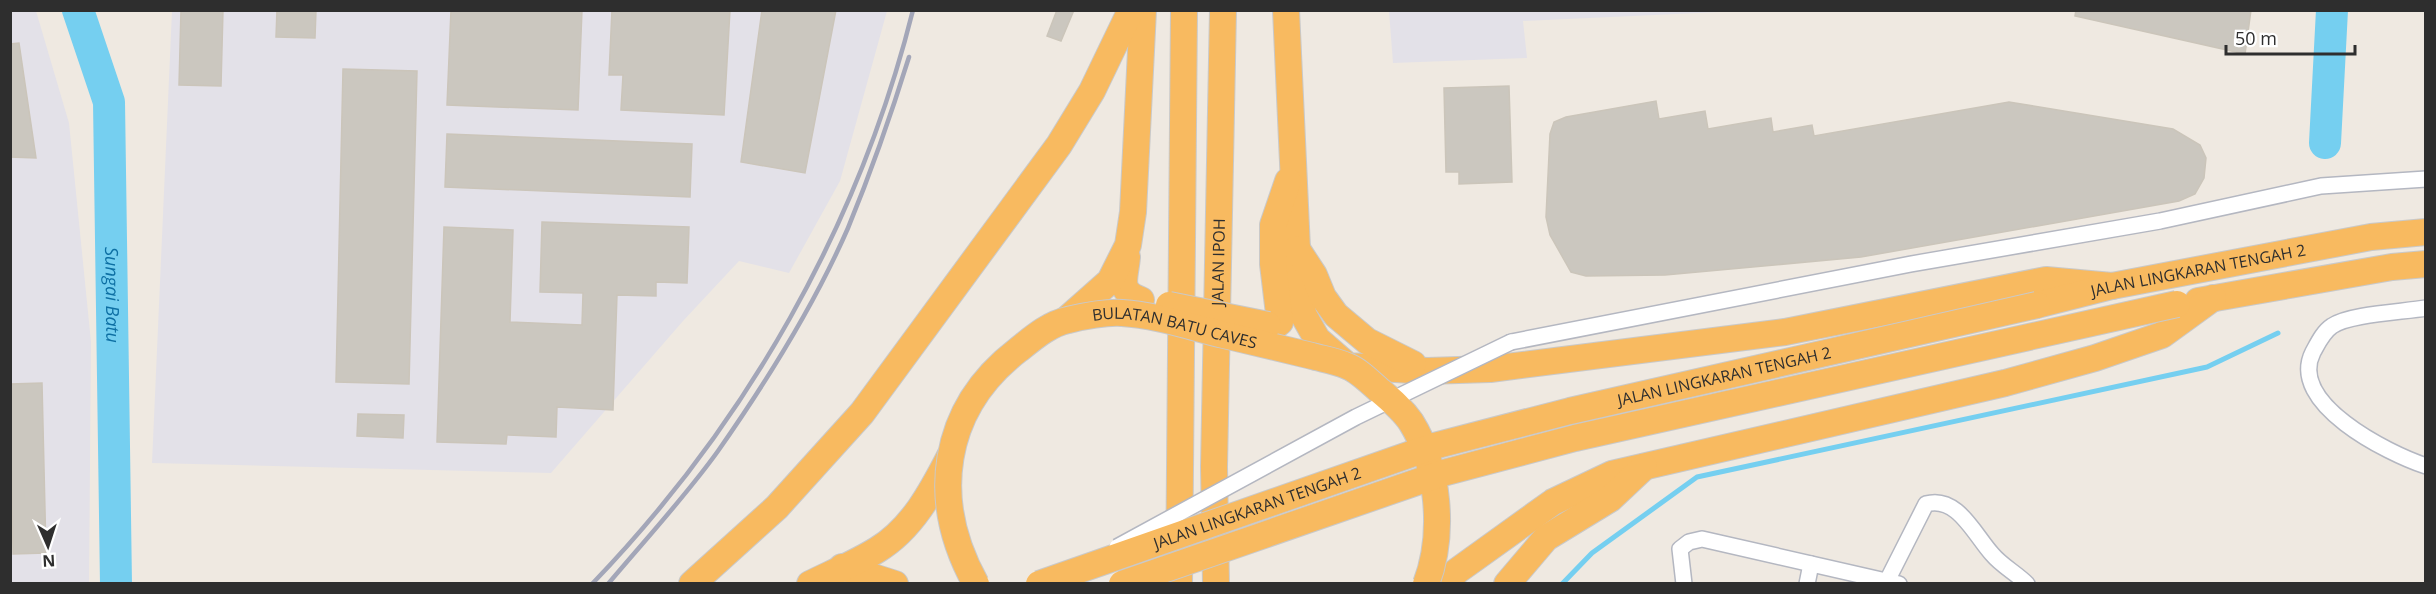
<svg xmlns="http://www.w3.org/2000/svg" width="2436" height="594" font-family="'Open Sans',sans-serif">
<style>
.industrial{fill:#e3e1e8}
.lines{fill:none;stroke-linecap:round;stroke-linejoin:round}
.stream{stroke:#75cff0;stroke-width:5}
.river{stroke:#75cff0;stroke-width:32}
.building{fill:#cbc7bf;stroke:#cbc5ba;stroke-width:1.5}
.minor-casing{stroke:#b4b7c1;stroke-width:18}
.trunk-casing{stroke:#c9c9c9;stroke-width:28}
.minor{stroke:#fff;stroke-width:15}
.trunk{stroke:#f8ba60;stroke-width:26}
.rail{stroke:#a3a6b8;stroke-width:4.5}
.minor-bridge-casing{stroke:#b4b7c1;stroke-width:18;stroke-linecap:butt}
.trunk-bridge-casing{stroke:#c9c9c9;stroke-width:28;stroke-linecap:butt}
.minor-bridge{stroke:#fff;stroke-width:15}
.trunk-bridge{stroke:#f8ba60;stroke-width:26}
.labels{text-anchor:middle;stroke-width:4.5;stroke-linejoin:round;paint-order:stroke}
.street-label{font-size:16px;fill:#2e2e2e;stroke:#fff}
.water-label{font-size:18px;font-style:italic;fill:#0d6fa3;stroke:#fff}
</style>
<rect width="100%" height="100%" fill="#efe9e1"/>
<g class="industrial">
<polygon points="10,11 36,11 69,123 91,342 89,583 11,583"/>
<polygon points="172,11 887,11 840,181 789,273 739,261 683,321 551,473 152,463"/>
<polygon points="1389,11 1389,10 1741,11 1523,21 1527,58 1393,63"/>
</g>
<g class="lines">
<polyline class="stream" points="1562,584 1592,553 1697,477 2207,367 2278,333"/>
<g class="river">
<path id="s1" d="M78,10L109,102L116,584"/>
<polyline points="2325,143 2332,10"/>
</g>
</g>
<g class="building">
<polygon points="181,10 223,10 221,86 179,85"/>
<polygon points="277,10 316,10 315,38 276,37"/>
<polygon points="451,10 582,10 578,110 447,105"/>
<polygon points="612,10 730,10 724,115 621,110 623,75 609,75"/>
<polygon points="762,10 836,10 805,173 741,162"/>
<polygon points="1057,10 1074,10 1061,41 1047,36"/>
<polygon points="2076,10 2251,10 2245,54 2075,16"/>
<polygon points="19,43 36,158 10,157 10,44"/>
<polygon points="343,69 417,71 409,384 336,382"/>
<polygon points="1509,86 1512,182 1459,184 1459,172 1446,172 1444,88"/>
<polygon points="1656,101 1659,119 1705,111 1708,129 1771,118 1773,132 1812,125 1814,136 2009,102 2173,129 2200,145 2206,158 2204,178 2195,194 2179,201 1861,257 1665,275 1586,276 1571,272 1550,235 1546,217 1550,134 1554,122 1566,117"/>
<polygon points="447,134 692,144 690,197 445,187"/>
<polygon points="542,222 689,227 687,283 656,282 656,296 617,295 613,410 557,407 556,437 507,435 506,444 437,442 444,227 513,230 510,322 582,325 583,293 540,292"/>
<polygon points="42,383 46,553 13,554 10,384"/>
<polygon points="358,414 404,415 403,438 357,436"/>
</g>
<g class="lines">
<g class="minor-casing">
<g id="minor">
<path d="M2426,308C2403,312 2349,314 2332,326C2323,332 2318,343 2313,352C2287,403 2387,453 2426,466"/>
<polyline points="1511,342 1911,264 2160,221 2321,186 2426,179"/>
<path d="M1887,581L1926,504C1957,495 1974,534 1992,554C2002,566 2016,573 2027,584"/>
<polyline points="1684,584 1680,549 1689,542 1702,539 1899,584"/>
<polyline points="1807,584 1811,564"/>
</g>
</g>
<g class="trunk-casing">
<g id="trunk">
<polyline points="1286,10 1297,249 1294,281 1304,316 1317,339 1348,366 1427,371 1490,369 1785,332 2046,280 2112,286"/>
<polyline points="1297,249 1314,275 1323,297 1336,315 1367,341 1413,364"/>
<path d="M1127,257C1125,279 1117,291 1141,300"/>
<polyline points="2198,301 2392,267 2426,264"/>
<path id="s2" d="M2037,305L2112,286L2371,237L2426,232"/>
<polyline points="1066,320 1110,281 1128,245 1133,212 1143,10"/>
<polyline points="1268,325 1275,326 1280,322 1273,264 1273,225 1288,181"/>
<polyline points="842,567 895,584"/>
<polyline points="692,584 777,507 862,413 1059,145 1092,91 1131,10"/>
<path d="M810,584C832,573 856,563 877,550C912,529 932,491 950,456"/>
<polyline points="1179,584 1184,10"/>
<path id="s3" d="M1216,584L1214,467L1223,10"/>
<polyline points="1444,584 1457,571 1553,502 1612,474 2005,383 2095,358 2162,335 2213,298"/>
<polyline points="1507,584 1546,538 1610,499 1644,467"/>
</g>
</g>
<use href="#minor" class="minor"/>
<use href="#trunk" class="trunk"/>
<g class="rail">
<path d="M592,584C746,424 859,226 913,10"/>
<path d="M608,584C645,540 685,497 718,451C767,381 814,306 848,228C871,172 891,115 909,57"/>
</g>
<g class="minor-bridge-casing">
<polyline id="minor-bridge" points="1117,547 1356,417 1511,342"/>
</g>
<g class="trunk-bridge-casing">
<g id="trunk-bridge">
<polyline points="1169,305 1268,325"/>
<path id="s4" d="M976,584C929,500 941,409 1018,350C1033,338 1049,324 1068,320C1085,316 1105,312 1122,313C1156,315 1191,327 1224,335C1253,342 1282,349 1312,356C1323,359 1336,361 1347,366C1358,370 1370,382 1379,390C1391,400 1402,409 1411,422C1439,467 1445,534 1426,584"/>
<path id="s5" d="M1039,584L1434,446L1570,411L2037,305"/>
<polyline points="1122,584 1443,473 1575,438 2177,304"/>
</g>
</g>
<use href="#minor-bridge" class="minor-bridge"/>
<use href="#trunk-bridge" class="trunk-bridge"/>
</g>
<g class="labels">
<g class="street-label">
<text dy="6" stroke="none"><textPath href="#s3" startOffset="322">JALAN IPOH</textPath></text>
<text dy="6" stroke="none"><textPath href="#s2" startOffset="165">JALAN LINGKARAN TENGAH 2</textPath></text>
<text dy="6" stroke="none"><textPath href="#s4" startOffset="429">BULATAN BATU CAVES</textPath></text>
<text dy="6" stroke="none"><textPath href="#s5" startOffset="717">JALAN LINGKARAN TENGAH 2</textPath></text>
<text dy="6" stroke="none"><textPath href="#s5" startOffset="231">JALAN LINGKARAN TENGAH 2</textPath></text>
</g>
<g class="water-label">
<text dy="6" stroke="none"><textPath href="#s1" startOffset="290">Sungai Batu</textPath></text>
</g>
</g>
<rect width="2436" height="594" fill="none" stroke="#2e2e2e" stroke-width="24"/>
<g transform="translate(48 546) rotate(177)" stroke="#ffffff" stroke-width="4.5" paint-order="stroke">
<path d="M0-4.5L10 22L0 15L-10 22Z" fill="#2e2e2e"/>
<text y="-9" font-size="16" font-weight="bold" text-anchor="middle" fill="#2e2e2e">N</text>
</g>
<path d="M2226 45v9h129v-9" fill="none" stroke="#2e2e2e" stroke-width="3"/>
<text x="2235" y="45" font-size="18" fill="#2e2e2e" stroke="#ffffff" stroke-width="4.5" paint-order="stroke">50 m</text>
</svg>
